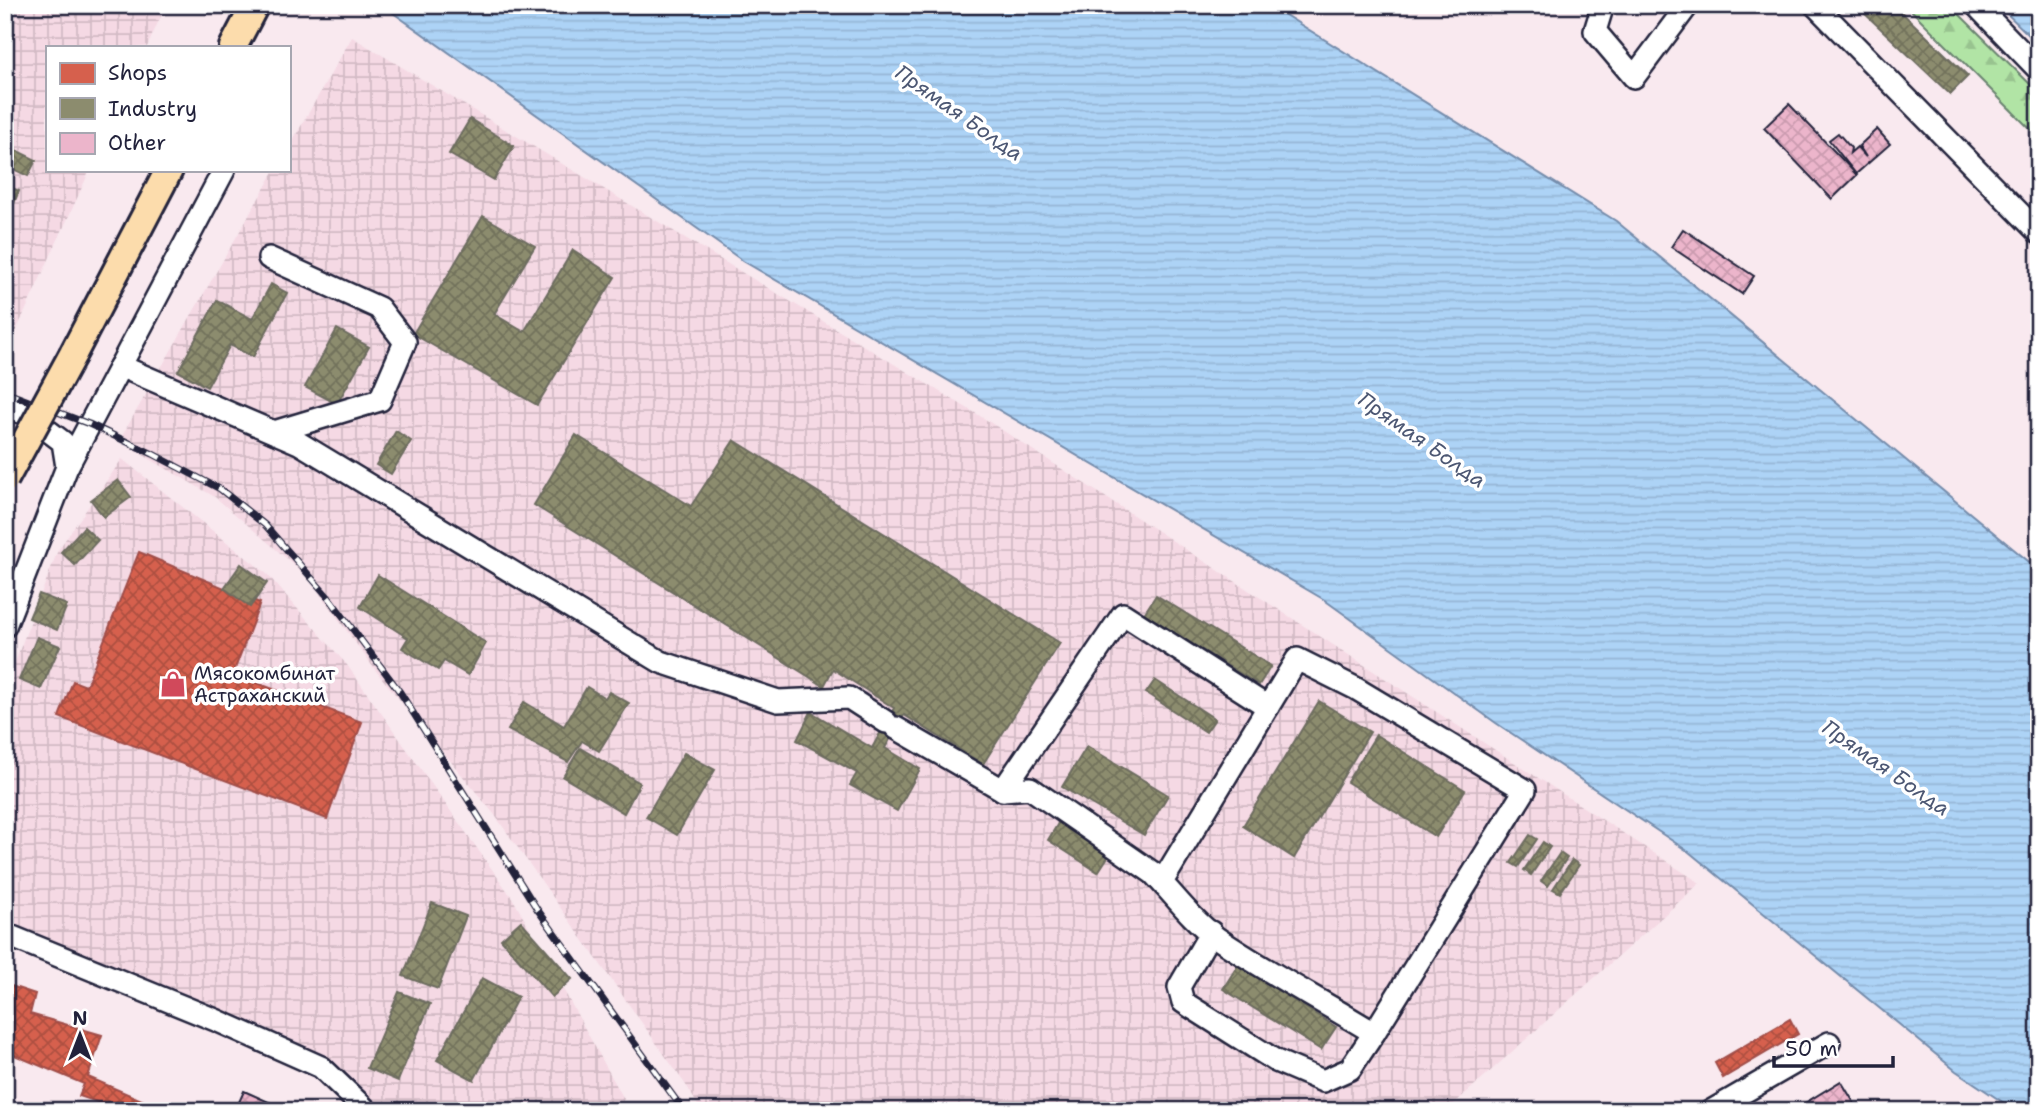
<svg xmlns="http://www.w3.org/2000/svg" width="2044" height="1116" font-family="'Shantell Sans',sans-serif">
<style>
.industrial{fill:url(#industrial-grid)}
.forest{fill:url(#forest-firs);stroke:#6a8370;stroke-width:2}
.water{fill:url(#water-rules);stroke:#758cab;stroke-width:2}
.shops{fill:url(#shops-cross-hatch);stroke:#a04d48;stroke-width:2}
.industry{fill:url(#industry-cross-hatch);stroke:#6c6c5f;stroke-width:2}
.building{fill:url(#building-cross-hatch);stroke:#22223b;stroke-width:2}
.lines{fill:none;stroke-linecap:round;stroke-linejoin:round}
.minor-casing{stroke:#22223b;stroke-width:26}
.major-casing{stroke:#22223b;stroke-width:32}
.minor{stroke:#fff;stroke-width:21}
.major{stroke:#fcdcac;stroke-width:26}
.rail-casing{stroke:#22223b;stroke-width:7}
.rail{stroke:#fff;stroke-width:4.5;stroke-dasharray:13;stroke-linecap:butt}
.major-bridge-casing{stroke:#22223b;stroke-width:32;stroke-linecap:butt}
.major-bridge{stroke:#fcdcac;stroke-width:26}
.labels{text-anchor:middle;stroke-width:7;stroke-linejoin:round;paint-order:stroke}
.poi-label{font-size:19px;fill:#22223b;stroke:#fff;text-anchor:start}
.water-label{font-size:21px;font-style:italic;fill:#4c5773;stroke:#fff}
</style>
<defs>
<pattern id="industrial-grid" width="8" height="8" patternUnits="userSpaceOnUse" patternTransform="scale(1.75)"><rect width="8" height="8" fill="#f5d9e4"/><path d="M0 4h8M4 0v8" fill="none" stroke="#d2bac4"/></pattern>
<pattern id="forest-firs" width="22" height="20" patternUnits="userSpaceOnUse" patternTransform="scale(1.75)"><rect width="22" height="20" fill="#b1e4a5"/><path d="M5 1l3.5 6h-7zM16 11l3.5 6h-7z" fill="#98c38f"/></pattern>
<pattern id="water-rules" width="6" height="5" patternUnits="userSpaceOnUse" patternTransform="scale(1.75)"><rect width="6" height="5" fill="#add3f6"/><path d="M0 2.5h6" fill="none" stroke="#95b5d4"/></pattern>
<pattern id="shops-cross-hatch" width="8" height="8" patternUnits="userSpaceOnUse" patternTransform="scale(1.75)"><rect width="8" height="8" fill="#d6604d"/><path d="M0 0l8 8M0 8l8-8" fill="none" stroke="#ad4f41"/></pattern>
<pattern id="industry-cross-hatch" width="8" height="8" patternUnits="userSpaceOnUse" patternTransform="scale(1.75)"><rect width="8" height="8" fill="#8c8c6e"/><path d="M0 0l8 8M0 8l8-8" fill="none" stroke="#72725c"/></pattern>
<pattern id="building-cross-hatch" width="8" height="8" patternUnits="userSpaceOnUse" patternTransform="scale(1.75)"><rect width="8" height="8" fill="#ecb5cb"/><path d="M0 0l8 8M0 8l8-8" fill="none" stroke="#ca9baf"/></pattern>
</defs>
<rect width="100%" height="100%" fill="#f9e9ef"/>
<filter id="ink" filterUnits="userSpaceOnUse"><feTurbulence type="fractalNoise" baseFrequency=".0143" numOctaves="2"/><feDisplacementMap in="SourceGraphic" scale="14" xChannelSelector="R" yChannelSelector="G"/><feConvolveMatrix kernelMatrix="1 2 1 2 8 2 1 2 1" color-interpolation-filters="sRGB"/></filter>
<g filter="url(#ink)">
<g class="industrial">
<polygon points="5,5 166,5 147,47 47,47 47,170 90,170 5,355"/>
<polygon points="352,37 985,419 1700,883 1446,1111 701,1111 688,1088 494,814 376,671 307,576 215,497 119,441 275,170 289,170 289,147"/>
<polygon points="122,459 267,574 347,665 513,899 624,1099 615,1111 372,1111 330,1072 5,940 5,688 58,550"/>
</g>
<polygon class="forest" points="1906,5 1950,5 2039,93 2039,138"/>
<g class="water">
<polygon points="382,5 1269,5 1616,221 2039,570 2039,1111 2016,1111 1956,1071 1689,852 1496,723 1323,599 743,261"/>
<polygon points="1998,5 2039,5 2039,45"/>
</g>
<g class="shops">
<polygon points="139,552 260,603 233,674 362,722 327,819 59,717 73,681 86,686"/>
<polygon points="5,984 35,994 30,1014 102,1035 88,1077 167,1111 124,1111 79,1096 84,1084 5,1051"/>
<polygon points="1790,1019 1798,1034 1723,1078 1715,1063"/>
</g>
<g class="industry">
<polygon points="1869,5 1894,5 1968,76 1950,94 1863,12"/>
<polygon points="470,119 514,146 494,180 449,154"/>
<polygon points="5,145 36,160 28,176 5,165"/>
<polygon points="5,185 19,191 14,203 5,199"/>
<polygon points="483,216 535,246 494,314 524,332 573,250 615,277 537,405 413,334"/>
<polygon points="271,284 287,293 253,357 230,345 207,387 178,371 217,300 252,319"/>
<polygon points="337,329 369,347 337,404 305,387"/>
<polygon points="396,431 411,441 391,474 376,465"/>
<polygon points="576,435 691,506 734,440 1060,643 983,764 904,715 885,748 920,769 897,811 850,785 857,773 797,740 811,712 872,748 894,708 833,669 824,686 534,505"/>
<polygon points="118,480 131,497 104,517 91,500"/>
<polygon points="84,527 98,540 75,565 61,552"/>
<polygon points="241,564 267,583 250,607 224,588"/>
<polygon points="378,575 486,643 468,675 444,661 438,670 402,648 408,638 360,607"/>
<polygon points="39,594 67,605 57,630 29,618"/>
<polygon points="1156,595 1271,666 1259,685 1144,614"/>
<polygon points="37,637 60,646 41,689 19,680"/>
<polygon points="1155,680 1215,719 1206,732 1146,693"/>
<polygon points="587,687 605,698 609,692 629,703 599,751 582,741 568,762 508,730 524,702 564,726"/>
<polygon points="1319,701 1370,732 1294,858 1243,826"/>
<polygon points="1376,735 1465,790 1436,837 1347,782"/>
<polygon points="1087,746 1168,795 1144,835 1062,787"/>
<polygon points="580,748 640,783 624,813 563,777"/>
<polygon points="684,753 715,770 677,835 646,817"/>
<polygon points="1062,817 1113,849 1098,872 1048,840"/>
<polygon points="1530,835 1537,839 1518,867 1511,863"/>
<polygon points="1543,842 1550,847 1531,875 1524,870"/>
<polygon points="1560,853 1567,858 1548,886 1541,881"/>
<polygon points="1572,860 1579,865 1560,893 1553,889"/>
<polygon points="432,903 466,916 438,989 403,976"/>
<polygon points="521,921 572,979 552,997 501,939"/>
<polygon points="1238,965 1336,1027 1321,1050 1223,989"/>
<polygon points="482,978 518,997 474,1080 437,1060"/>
<polygon points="399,992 430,1004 398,1081 367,1068"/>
</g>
<g class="building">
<polygon points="1789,104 1857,175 1832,199 1764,128"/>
<polygon points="1877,129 1890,144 1856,174 1829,140 1838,133 1851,148 1850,153 1857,147 1866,157 1859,146"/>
<polygon points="1683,229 1754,276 1742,294 1671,247"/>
<polygon points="1841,1081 1859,1111 1792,1111"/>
<polygon points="244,1091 271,1103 267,1111 235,1111"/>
</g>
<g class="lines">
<g class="minor-casing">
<g id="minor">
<polyline points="1603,5 1595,31 1634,77 1688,5"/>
<polyline points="1815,5 2039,233"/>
<polyline points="1976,5 2039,70"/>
<polyline points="269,258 379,308 405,342 380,400 274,432"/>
<polyline points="120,366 299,443 661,662 778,701 849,698 886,722"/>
<polyline points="5,407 26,414 63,442 67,467 5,626"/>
<polyline points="67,467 224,170"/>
<path d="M896,728L1003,790L1030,788L1153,873C1173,894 1193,921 1217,938C1267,972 1322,1001 1374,1033L1525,790L1355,688L1297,659L1162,882"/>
<polyline points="1003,790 1123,614 1268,707"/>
<polyline points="1211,932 1179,987 1183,1002 1276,1061 1323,1081 1350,1069 1374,1033"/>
<polyline points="5,934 218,1021 321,1067 367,1111"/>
<polyline points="1711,1111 1829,1043"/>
</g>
</g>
<g class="major-casing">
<g id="major">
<polyline points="233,47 255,5"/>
<polyline points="73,354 169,170"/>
</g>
</g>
<use href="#minor" class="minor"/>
<use href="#major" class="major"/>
<g class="rail-casing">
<polyline id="rail" points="5,392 89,424 153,454 220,489 265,525 330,599 400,692 537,909 684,1111"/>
</g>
<use href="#rail" class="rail"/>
<g class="major-bridge-casing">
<polyline id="major-bridge" points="5,479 73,354"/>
</g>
<use href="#major-bridge" class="major-bridge"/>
</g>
</g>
<defs>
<g id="shop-bare" transform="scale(2.1)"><path d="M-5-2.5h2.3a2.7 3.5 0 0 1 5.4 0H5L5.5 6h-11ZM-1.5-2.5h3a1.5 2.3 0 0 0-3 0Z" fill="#d1495b" stroke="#fff" stroke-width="2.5" paint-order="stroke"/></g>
</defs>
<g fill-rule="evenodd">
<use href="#shop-bare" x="173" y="684"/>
</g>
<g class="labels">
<g class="poi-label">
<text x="194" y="680">Мясокомбинат<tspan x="194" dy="22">Астраханский</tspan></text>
</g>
<g class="water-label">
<text transform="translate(959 113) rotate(35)" y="7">Прямая Болда</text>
<text transform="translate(1422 440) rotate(35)" y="7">Прямая Болда</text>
<text transform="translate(1886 768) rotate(35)" y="7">Прямая Болда</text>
</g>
</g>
<rect width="2044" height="1116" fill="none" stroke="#fff" stroke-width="28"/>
<rect x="14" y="14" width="2016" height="1088" fill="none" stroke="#22223b" stroke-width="2.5" filter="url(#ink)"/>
<rect x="46" y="46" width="245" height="126" fill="#ffffff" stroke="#a7a7b1" stroke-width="2"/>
<rect x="60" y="63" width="35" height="21" fill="#d6604d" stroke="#a7a7b1" stroke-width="2"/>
<text x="108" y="80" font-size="21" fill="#22223b">Shops</text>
<rect x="60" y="98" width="35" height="21" fill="#8c8c6e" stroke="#a7a7b1" stroke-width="2"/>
<text x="108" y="116" font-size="21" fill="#22223b">Industry</text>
<rect x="60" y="133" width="35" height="21" fill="#ecb5cb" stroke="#a7a7b1" stroke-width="2"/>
<text x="108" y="150" font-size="21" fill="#22223b">Other</text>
<g transform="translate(80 1035)" stroke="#ffffff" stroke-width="5" paint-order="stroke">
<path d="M0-5L12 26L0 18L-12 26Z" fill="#22223b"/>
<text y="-10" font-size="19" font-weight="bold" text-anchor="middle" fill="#22223b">N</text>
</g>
<path d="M1774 1056v10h119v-10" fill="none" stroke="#22223b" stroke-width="3.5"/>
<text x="1785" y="1056" font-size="21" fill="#22223b" stroke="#ffffff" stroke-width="5" paint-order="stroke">50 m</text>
</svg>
